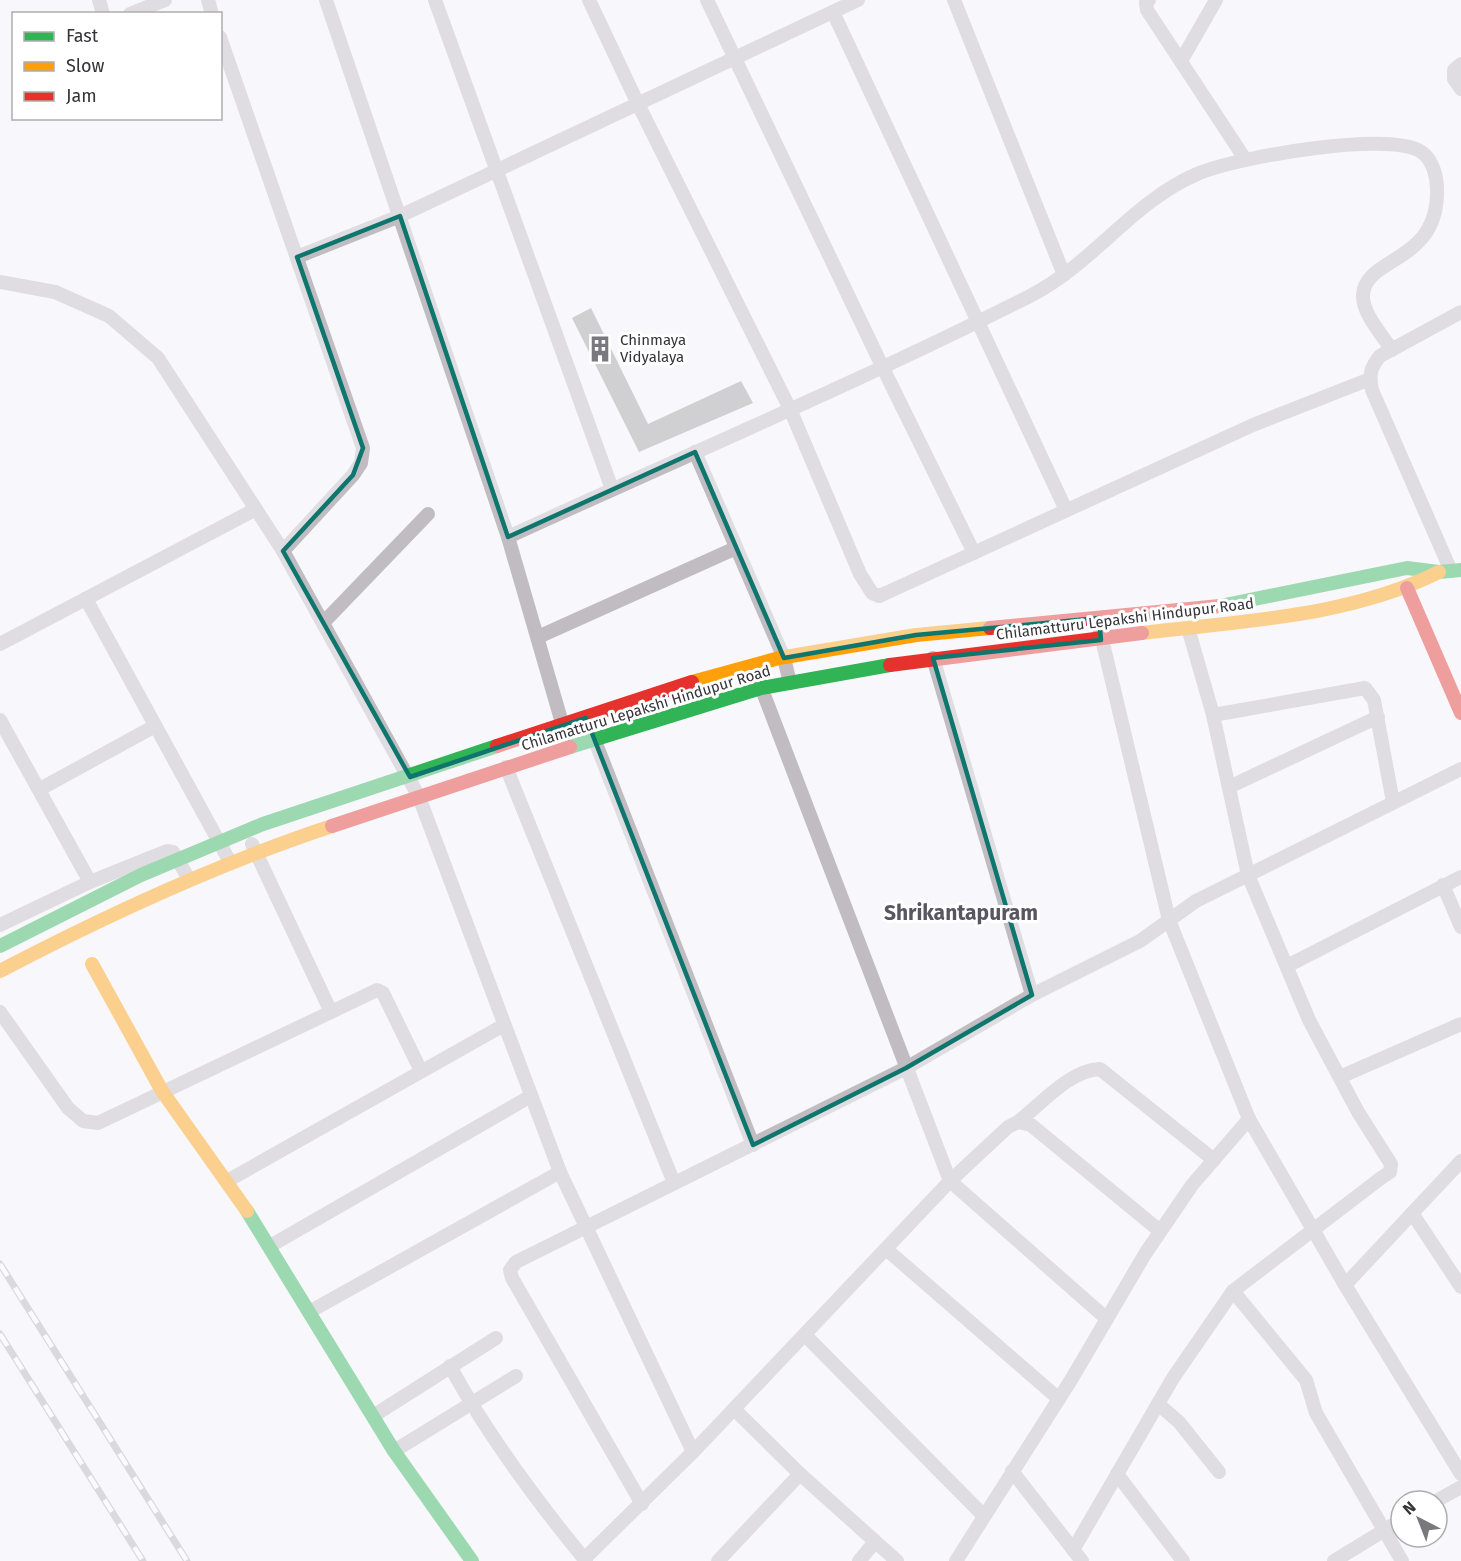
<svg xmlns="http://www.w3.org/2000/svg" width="1461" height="1561" font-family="'Fira Sans',sans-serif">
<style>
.building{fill:#9fa0a3}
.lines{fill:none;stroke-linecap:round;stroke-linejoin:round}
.street{stroke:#c0bcc2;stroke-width:14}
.fast{stroke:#30b455;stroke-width:14}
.slow{stroke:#ff9f0a;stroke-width:14}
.jam{stroke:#e5322d;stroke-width:14}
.rail-casing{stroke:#b5b4b8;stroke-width:7}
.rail{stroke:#fff;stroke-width:4.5;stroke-dasharray:14;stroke-linecap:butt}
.marked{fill:none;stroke:#0f766e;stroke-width:4.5;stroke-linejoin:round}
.labels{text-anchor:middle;stroke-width:6;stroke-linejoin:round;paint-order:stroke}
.poi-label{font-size:15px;fill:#333338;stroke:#fff;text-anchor:start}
.street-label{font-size:15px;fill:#333338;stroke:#fff}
.district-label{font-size:21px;font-weight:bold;fill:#575661;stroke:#fff}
</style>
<rect width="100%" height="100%" fill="#f8f8fc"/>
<polygon class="building" points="591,308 648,424 741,381 753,403 639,452 572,318"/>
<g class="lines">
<g class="street">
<polyline points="99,0 103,14"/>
<polyline points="208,0 212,14"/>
<polyline points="326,0 508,537"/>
<polyline points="435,0 612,489"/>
<polyline points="589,0 638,104 790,409 860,574 872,593 879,596 886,593 1253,425 1370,379"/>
<polyline points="707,0 882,366 974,553"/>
<polyline points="954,0 1064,275"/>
<polyline points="1149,0 1146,3 1147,10 1245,159"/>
<polyline points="833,12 1066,510"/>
<polyline points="130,14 165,0"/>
<polyline points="220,37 363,448 361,463 353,475 283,551"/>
<polyline points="1181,61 1216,0"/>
<polyline points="1461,64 1454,70 1454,79 1461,89"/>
<polyline points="297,257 400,216 858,0"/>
<polyline points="0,282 55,292 109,316 158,358 283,551 419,797 560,1172 693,1452 584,1559"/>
<polyline points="695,452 784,658 790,683"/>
<path d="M1451,571L1372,390C1369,375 1370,368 1380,356L1461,312"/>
<polyline points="86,599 230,862"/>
<polyline points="323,623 428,514"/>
<polyline points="1100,631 1169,920 1249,1119 1345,1285 1461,1474"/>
<polyline points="538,637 736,548"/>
<polyline points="0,644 256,509"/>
<polyline points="933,658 1032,995"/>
<polyline points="753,666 950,1181 1107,1319"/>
<polyline points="1213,715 1365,688 1374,700 1393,802"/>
<polyline points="586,718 753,1145"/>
<polyline points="0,720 90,882 0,925"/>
<path d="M569,747L508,537C682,457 859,382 1030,296C1093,264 1132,202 1197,174C1232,158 1398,128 1424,154C1433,162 1437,177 1437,189C1439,264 1365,256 1363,295C1362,313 1382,335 1392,350"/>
<polyline points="506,767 674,1183"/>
<polyline points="1229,787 1378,717"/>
<polyline points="40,789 155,726"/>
<polyline points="90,882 167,851 173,852 189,879"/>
<polyline points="1443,885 1461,927"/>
<polyline points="1287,966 1461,877"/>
<polyline points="0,1012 68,1108 83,1121 98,1123 331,1012 252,844"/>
<polyline points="331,1012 377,990 383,993 421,1071"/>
<polyline points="1340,1077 1461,1024"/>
<path d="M1018,1122C1041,1104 1070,1070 1100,1069L1214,1160"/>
<polyline points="227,1181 504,1025"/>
<polyline points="1412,1213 1461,1287"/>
<polyline points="270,1246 531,1096"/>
<polyline points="886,1249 1059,1399"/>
<polyline points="1345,1285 1461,1161"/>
<polyline points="1233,1291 1306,1380 1316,1413 1402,1561"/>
<polyline points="309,1312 560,1172"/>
<polyline points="805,1335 984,1516"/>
<path d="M450,1366C488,1436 535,1499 586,1561"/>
<polyline points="1158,1404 1179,1422 1219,1472"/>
<polyline points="373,1416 496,1338"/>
<polyline points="394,1451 516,1376"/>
<polyline points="693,1452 950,1181 1008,1127 1018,1122 1031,1125 1160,1231"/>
<polyline points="1012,1471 1082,1561"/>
<polyline points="800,1474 897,1561"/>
<polyline points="1117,1474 1183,1561"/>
<polyline points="1436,1501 1461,1487"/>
<polyline points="642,1504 512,1278 510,1270 516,1262 906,1068 1032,995 1140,941 1196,901 1461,769"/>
<polyline points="1073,1550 1173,1378 1233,1291 1381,1178 1390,1172 1391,1164 1358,1112 1309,1020 1248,875 1213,715 1188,628"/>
<polyline points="718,1561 800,1474 734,1409"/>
<polyline points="859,1561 874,1543"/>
<polyline points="956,1561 1071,1380 1145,1254 1192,1185 1249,1119"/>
<polyline points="1334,1561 1401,1520"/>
</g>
<g class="fast">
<polyline points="1220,606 1407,568 1439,572 1461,570"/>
<polyline points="570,747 761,688 890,665"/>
<polyline points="0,946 141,875 263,824 497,746"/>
<polyline points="247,1211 394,1451 472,1561"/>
</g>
<g class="slow">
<path d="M1142,633C1241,621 1349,617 1439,572"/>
<polyline points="692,682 779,658 916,635 990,628"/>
<polyline points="92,964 162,1091 247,1211"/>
<path d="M0,971C107,915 217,864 332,826"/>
</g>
<g class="jam">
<polyline points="1407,588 1461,713"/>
<polyline points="990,628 1220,606"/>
<polyline points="890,665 1142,633"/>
<polyline points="497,746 692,682"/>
<polyline points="332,826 570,747"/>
</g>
<g class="rail-casing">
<g id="rail">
<polyline points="0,1264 187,1561"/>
<polyline points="0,1334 143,1561"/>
</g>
</g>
<use href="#rail" class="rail"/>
</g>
<path d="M0 0H1461V1561H0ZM400,216L508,537L695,452L784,658L916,635L1099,618L1101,640L933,658L1032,995L906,1068L753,1145L586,718L410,777L283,551L353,475L363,448L297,257Z" fill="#f8f8fc" fill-opacity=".55" fill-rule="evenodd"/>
<path class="marked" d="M400,216L508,537L695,452L784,658L916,635L1099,618L1101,640L933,658L1032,995L906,1068L753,1145L586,718L410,777L283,551L353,475L363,448L297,257Z"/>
<defs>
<g id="building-bare" transform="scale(2.07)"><path d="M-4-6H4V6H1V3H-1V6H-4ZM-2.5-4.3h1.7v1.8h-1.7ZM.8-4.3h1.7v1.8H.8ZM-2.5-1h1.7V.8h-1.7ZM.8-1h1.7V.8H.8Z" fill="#78787d" stroke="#fff" stroke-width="2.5" paint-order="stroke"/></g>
</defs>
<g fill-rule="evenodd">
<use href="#building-bare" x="600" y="349"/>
</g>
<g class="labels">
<g class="poi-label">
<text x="620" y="345">Chinmaya<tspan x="620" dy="17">Vidyalaya</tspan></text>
</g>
<g class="street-label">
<text transform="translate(1125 619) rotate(-7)" y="5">Chilamatturu Lepakshi Hindupur Road</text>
<text transform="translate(646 708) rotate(-17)" y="5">Chilamatturu Lepakshi Hindupur Road</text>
</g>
<g class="district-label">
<text x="961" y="920">Shrikantapuram</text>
</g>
</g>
<rect x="12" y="12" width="210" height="108" fill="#ffffff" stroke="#adadaf" stroke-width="1.5"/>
<rect x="24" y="32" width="30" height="9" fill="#30b455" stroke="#adadaf" stroke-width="1.5"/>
<text x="66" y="42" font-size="18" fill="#333338">Fast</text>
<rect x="24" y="62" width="30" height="9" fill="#ff9f0a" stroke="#adadaf" stroke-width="1.5"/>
<text x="66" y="72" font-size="18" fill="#333338">Slow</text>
<rect x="24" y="92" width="30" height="9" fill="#e5322d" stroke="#adadaf" stroke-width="1.5"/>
<text x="66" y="102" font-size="18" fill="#333338">Jam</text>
<g transform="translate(1419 1519) rotate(318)"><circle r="28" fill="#ffffff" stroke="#adadaf" stroke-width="1.5"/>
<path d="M0-4.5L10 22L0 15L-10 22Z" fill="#78787d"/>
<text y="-9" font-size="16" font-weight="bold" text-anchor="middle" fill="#333338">N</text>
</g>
</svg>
